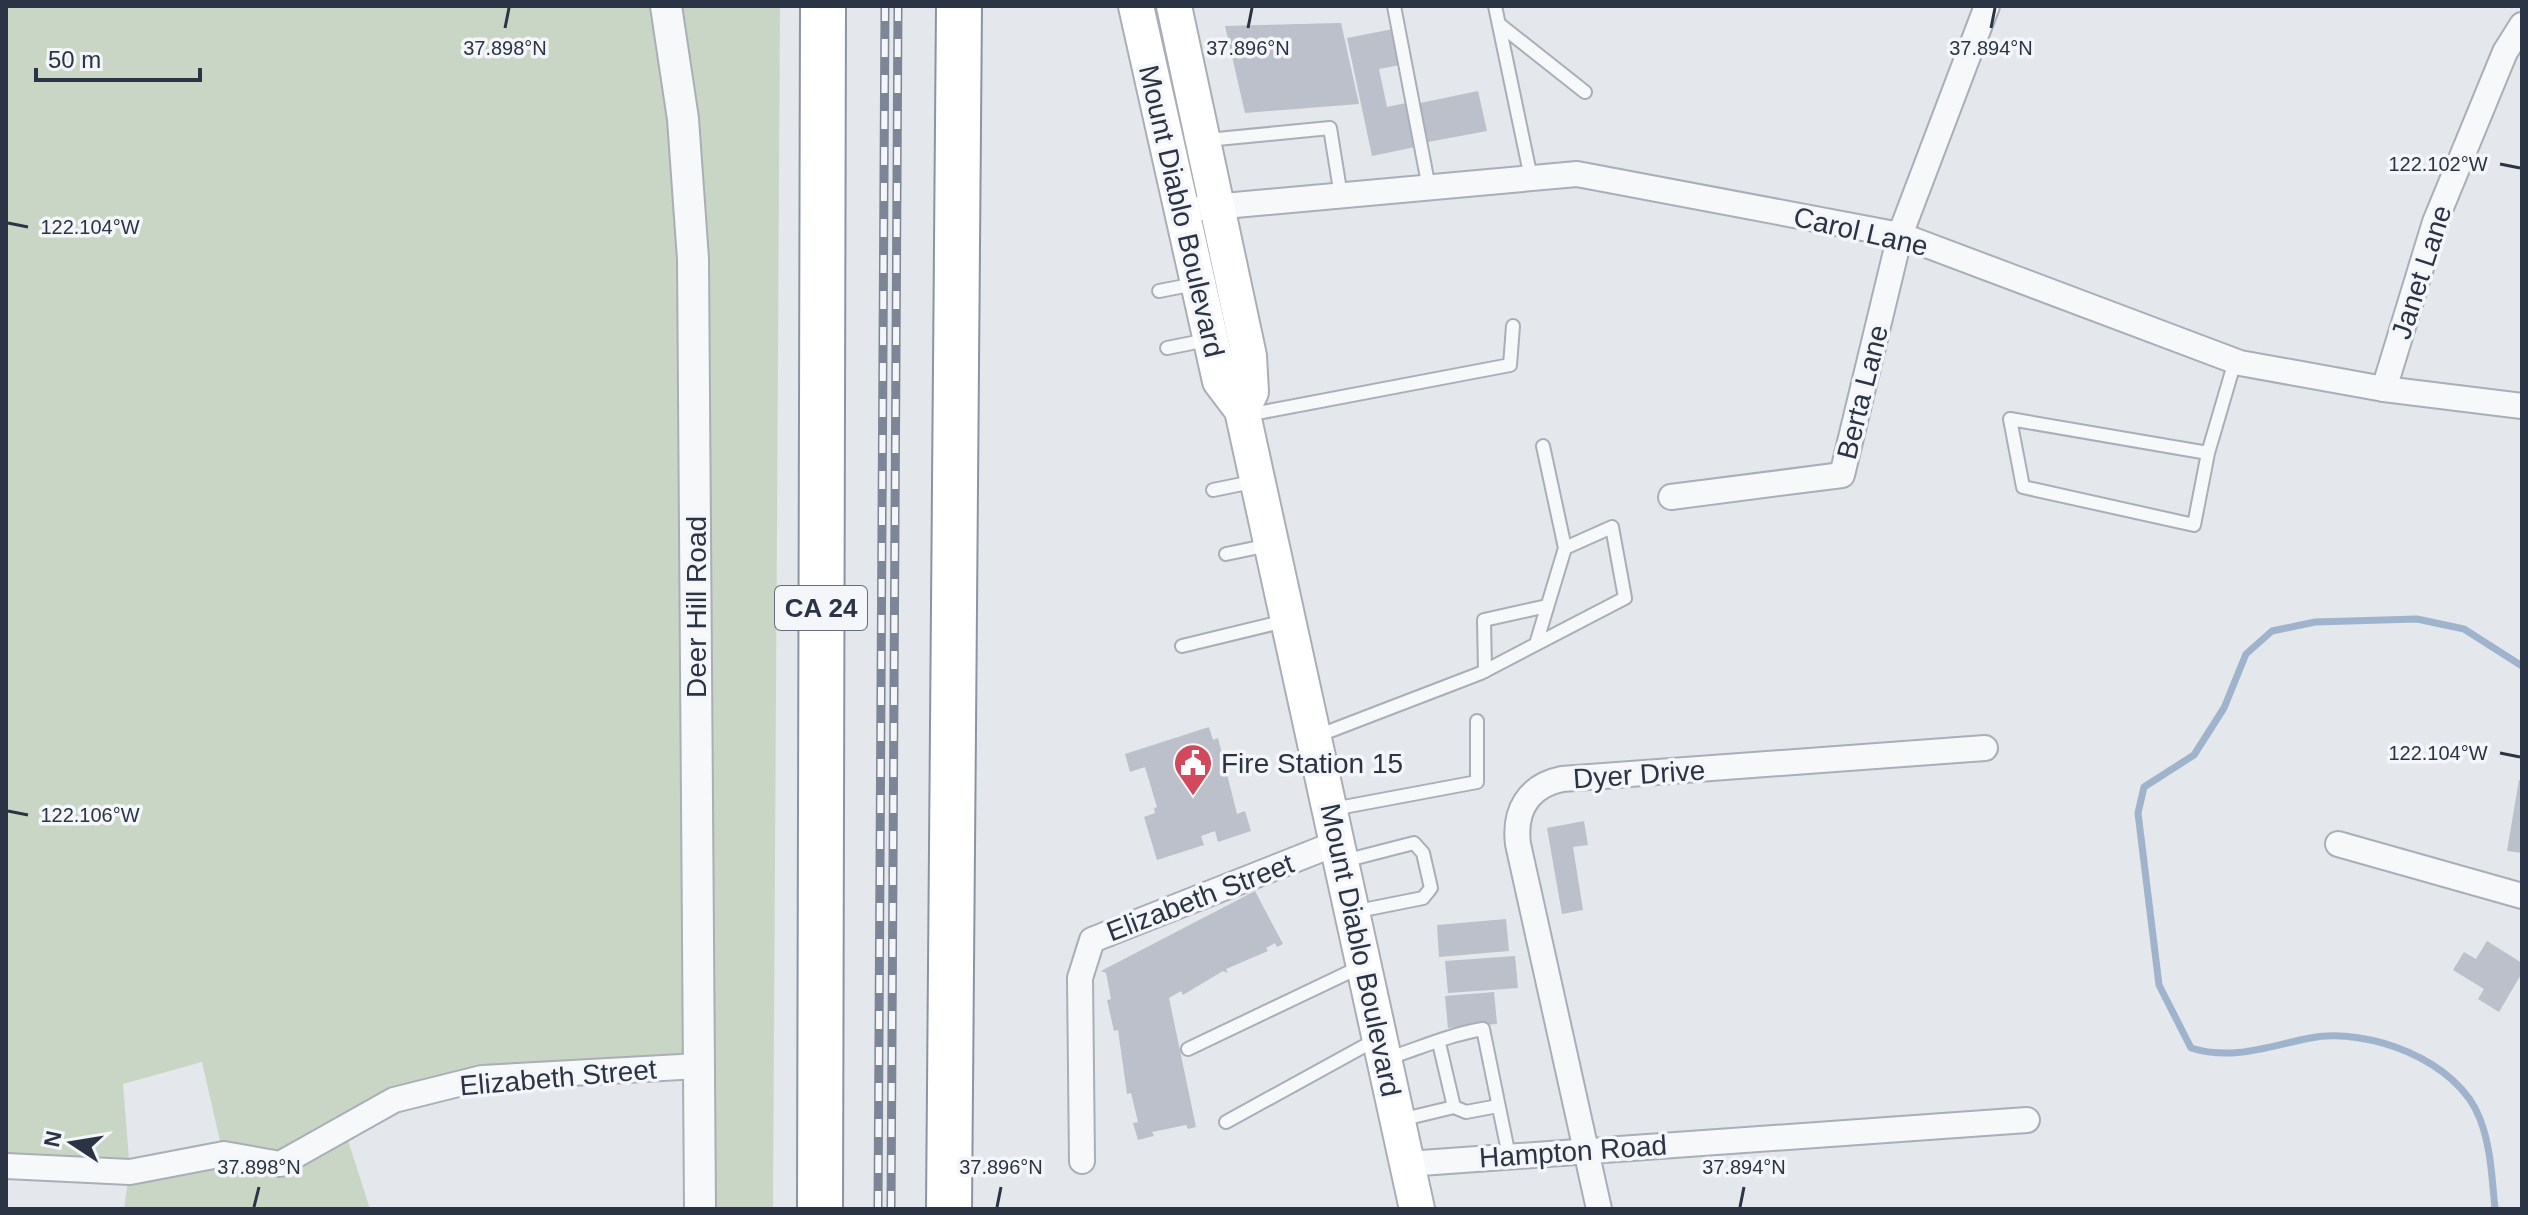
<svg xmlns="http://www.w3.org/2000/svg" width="2528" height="1215" font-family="Helvetica,sans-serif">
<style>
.green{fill:#c9d6c5;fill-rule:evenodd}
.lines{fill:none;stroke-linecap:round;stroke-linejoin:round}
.stream{stroke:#9fb4cc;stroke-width:7}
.building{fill:#bbc0ca}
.service-casing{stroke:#a9aeb7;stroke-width:16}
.minor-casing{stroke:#a9aeb7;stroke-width:28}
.tertiary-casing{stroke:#a9aeb7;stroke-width:34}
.secondary-casing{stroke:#a9aeb7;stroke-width:38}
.motorway-casing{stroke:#8b94a3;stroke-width:48}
.service{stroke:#f7f8fa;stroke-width:12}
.minor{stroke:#f7f8fa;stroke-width:24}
.tertiary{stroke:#f7f8fa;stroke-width:30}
.secondary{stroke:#fff;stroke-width:34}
.motorway{stroke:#fff;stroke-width:44}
.rail-casing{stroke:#7d8696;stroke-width:9}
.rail{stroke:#f4f6f9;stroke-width:6;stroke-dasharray:18;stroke-linecap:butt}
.ticks{fill:none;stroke:#2b3445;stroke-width:3}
.labels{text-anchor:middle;stroke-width:7;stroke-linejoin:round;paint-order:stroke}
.shield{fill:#f4f6f9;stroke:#676e7b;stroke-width:2}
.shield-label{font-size:26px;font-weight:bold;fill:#2b3445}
.street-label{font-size:28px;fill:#2b3445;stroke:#f4f6f9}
.poi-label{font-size:28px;fill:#2b3445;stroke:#f4f6f9;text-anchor:start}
.ticks-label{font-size:20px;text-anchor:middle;fill:#2b3445;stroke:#f4f6f9;stroke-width:7;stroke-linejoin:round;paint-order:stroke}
</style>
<rect width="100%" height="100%" fill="#e4e7ec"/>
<path class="green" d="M6,6H780L773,1209H700L699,1067L482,1078L344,1128L370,1209H124L129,1173L6,1166ZM202,1062L223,1154L130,1172L123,1084Z"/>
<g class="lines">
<path class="stream" d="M2495,1209C2492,1179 2491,1147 2480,1119C2458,1060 2368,1027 2310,1038C2269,1046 2233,1061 2191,1048L2159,985L2138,813L2144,787L2194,755L2224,708L2246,654L2272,631L2315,622L2417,619L2464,629L2522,666"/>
</g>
<g class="building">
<polygon points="1341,23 1359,104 1245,113 1225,26"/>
<polygon points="1393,29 1400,65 1379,69 1387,107 1406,103 1415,147 1372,156 1347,38"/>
<polygon points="1478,91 1487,131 1428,142 1420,103"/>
<polygon points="1209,727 1213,740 1218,738 1237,814 1245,811 1251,831 1218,842 1215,831 1201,836 1204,845 1157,860 1144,817 1155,813 1154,808 1157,807 1145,767 1130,772 1125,754"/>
<polygon points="2519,780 2522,780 2522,853 2507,851"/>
<polygon points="1584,821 1588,845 1573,847 1583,910 1562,914 1547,828"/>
<polygon points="1255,891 1283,944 1277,947 1275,943 1266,948 1268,951 1226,969 1228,973 1223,971 1183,995 1181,991 1169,998 1196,1127 1188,1129 1186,1125 1152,1132 1154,1136 1138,1140 1133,1123 1138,1122 1131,1093 1127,1094 1118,1030 1114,1031 1107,1000 1111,999 1106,973 1101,971"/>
<polygon points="1506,919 1509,951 1439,957 1437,925"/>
<polygon points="2487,941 2522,963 2522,973 2499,1012 2478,999 2484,989 2453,970 2464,952 2476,959"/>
<polygon points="1515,956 1518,988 1448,993 1445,961"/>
<polygon points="1494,992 1497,1024 1448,1028 1445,996"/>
</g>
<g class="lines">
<g class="service-casing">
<g id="service">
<polyline points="1394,6 1429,188"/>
<polyline points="1495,6 1531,178"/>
<polyline points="1499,24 1585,92"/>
<polyline points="1207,140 1330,128 1341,196"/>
<polyline points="1159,291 1195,284"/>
<polyline points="1167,348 1207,340"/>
<polyline points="1247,415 1510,365 1513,326"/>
<polyline points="1543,446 1565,548"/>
<polyline points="2208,453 2010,419 2023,487 2194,525 2208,453 2235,361"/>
<polyline points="1213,490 1257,481"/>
<polyline points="1226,554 1269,545"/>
<polyline points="1182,646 1285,621"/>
<polyline points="1485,671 1484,620 1547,606"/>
<polyline points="1317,736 1481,673 1625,598 1612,527 1565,548 1536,644"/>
<polyline points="1333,809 1477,782 1477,721"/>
<polyline points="1344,861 1414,843 1423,853 1431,888 1423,898 1353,912"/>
<polyline points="1439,1043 1454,1107"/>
<polyline points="1188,1049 1362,966"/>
<path d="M1386,1059C1420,1048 1448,1035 1483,1029L1509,1156"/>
<polyline points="1400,1120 1454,1107 1466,1112 1498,1106"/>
<polyline points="1226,1122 1377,1039"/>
</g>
</g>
<g class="minor-casing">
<g id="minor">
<polyline points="1202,208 1577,174 1900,235 2240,363 2384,389 2522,406"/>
<polyline points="2384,389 2435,222 2505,52 2522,25"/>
<polyline points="1671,497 1842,475 1900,235 1987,6"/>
<polyline points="2338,844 2522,896"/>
<polyline points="1082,1161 1080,978 1092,940 1337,843"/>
<polyline points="1407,1164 2027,1120"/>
<polyline points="6,1166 130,1172 224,1154 280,1164 394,1100 482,1078 699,1066"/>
<path d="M1599,1209L1518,844C1514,811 1528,786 1562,779L1985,748"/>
</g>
</g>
<g class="tertiary-casing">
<polyline id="tertiary" points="666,6 683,119 693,259 700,1209"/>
</g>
<g class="secondary-casing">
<g id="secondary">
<polyline points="1136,6 1220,381 1242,410 1417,1209"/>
<polyline points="1174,6 1249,356 1251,392 1242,410"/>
</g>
</g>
<g class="motorway-casing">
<g id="motorway">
<polyline points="820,1209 823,6"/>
<polyline points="949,1209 959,6"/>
</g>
</g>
<use href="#service" class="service"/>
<use href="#minor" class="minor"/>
<use href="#tertiary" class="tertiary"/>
<use href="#secondary" class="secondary"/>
<use href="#motorway" class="motorway"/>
<g class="rail-casing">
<g id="rail">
<polyline points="878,1209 885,6"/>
<polyline points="891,1209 898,6"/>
</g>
</g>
<use href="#rail" class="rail"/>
</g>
<path class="ticks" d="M505,28L509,8M1248,28L1252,8M1991,28L1995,8M2500,164L2520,168M8,223L28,227M2500,753L2520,757M8,811L28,815M254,1207L259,1187M997,1207L1001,1187M1740,1207L1744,1187"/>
<defs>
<g id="civic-pin" transform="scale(2)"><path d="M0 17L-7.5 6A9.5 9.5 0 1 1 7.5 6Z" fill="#d1495b" stroke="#f4f6f9"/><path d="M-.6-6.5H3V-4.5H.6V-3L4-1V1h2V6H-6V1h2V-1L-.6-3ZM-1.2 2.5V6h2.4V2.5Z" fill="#fff"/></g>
</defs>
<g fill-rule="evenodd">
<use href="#civic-pin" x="1193" y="763"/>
</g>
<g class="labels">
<rect class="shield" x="775" y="586" width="92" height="44" rx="6"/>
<g class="shield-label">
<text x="821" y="617">CA 24</text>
</g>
<g class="street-label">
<text transform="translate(1182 211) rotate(77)" y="10">Mount Diablo Boulevard</text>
<text transform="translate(1861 231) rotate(13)" y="10">Carol Lane</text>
<text transform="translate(2421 272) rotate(-72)" y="10">Janet Lane</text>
<text transform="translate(1862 392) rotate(-76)" y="10">Berta Lane</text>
<text transform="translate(696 607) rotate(-90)" y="10">Deer Hill Road</text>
<text transform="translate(1639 774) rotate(-4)" y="10">Dyer Drive</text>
<text transform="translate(1200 897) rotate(-21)" y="10">Elizabeth Street</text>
<text transform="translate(1361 950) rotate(78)" y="10">Mount Diablo Boulevard</text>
<text transform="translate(558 1077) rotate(-5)" y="10">Elizabeth Street</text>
<text transform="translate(1573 1151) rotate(-4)" y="10">Hampton Road</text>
</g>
<g class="poi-label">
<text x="1221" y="773">Fire Station 15</text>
</g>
</g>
<g class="ticks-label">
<text x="505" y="55">37.898°N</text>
<text x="1248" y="55">37.896°N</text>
<text x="1991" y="55">37.894°N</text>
<text x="2438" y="171">122.102°W</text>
<text x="90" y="234">122.104°W</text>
<text x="2438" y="760">122.104°W</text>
<text x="90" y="822">122.106°W</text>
<text x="259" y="1174">37.898°N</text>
<text x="1001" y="1174">37.896°N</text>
<text x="1744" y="1174">37.894°N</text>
</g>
<rect width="2528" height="1215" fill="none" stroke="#2b3445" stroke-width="16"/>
<g transform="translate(72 1143) rotate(282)" stroke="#f4f6f9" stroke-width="6" paint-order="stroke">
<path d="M0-6L14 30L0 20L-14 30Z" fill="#2b3445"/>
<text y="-12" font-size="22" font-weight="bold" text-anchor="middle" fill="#2b3445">N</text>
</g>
<path d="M36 68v12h164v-12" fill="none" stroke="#2b3445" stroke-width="4"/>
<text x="48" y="68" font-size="24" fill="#2b3445" stroke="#f4f6f9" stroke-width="6" paint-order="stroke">50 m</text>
</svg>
